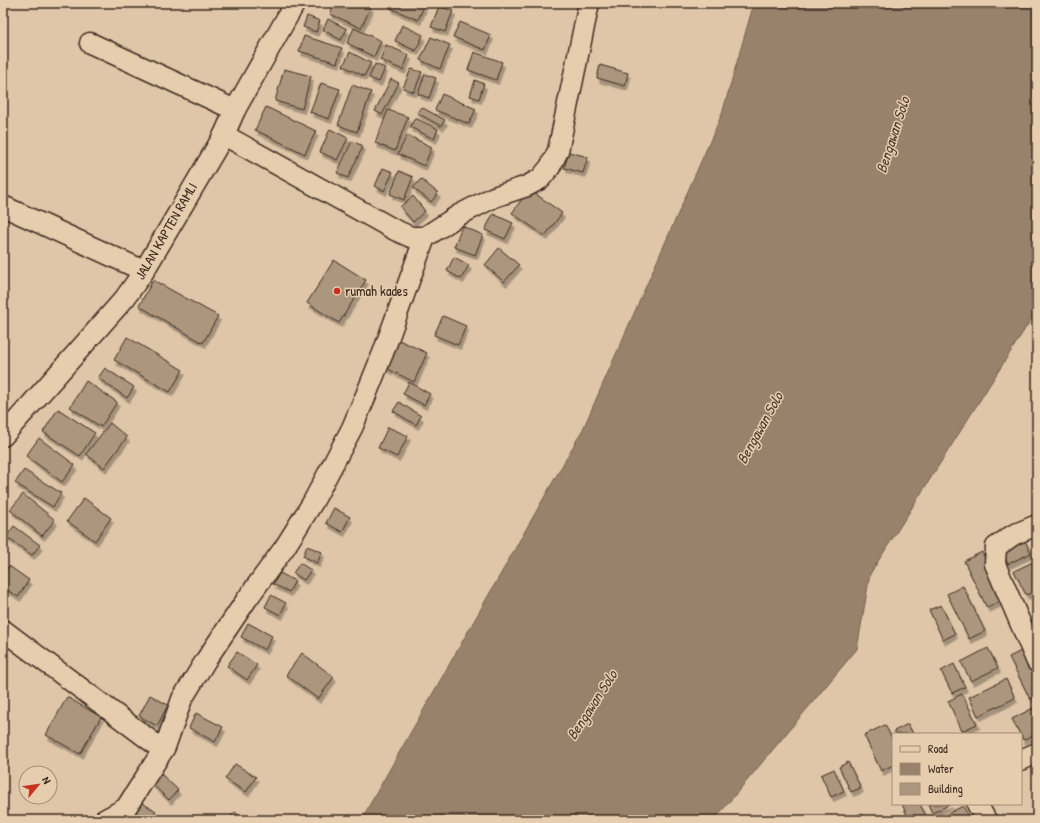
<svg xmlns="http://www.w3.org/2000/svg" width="1040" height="823" font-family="'Patrick Hand',sans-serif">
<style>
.water{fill:#98826c;stroke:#735f4d}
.building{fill:#ac967e;stroke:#3b2a1e;filter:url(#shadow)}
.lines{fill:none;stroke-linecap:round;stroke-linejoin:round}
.street-casing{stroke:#3b2a1e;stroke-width:23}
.street{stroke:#e6cdae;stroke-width:20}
.poi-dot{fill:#c8321e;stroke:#e6cdae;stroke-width:1.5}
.labels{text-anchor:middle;stroke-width:3;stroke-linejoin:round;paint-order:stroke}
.street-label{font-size:14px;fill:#3b2a1e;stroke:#e6cdae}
.poi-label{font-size:14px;fill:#3b2a1e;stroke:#e6cdae;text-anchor:start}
.water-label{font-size:15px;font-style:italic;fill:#4e3c2e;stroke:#e6cdae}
</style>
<defs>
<filter id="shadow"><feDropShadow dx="2.5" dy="4.5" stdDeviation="0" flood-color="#0004"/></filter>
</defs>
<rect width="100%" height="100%" fill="#dfc6a8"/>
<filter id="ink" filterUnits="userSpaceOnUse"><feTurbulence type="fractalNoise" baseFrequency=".025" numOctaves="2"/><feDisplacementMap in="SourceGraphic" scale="8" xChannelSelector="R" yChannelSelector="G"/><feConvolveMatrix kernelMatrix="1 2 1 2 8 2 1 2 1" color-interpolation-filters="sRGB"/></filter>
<g filter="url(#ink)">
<polygon class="water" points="754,3 1037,3 1037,310 870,574 857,649 714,820 361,820 583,429 722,114"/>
<g class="building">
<polygon points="335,3 362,3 371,7 361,28 330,14"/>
<polygon points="392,3 416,3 424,6 418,20 390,8"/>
<polygon points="439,6 453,11 445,32 431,27"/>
<polygon points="307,16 320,21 316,32 303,27"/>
<polygon points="328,19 347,29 341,40 323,30"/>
<polygon points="460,22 491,35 485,50 453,37"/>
<polygon points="402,25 423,35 416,51 395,41"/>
<polygon points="354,28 381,41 374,57 347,43"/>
<polygon points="304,36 342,48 337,63 299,51"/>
<polygon points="431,37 450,45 440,69 420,60"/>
<polygon points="386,45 409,55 403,70 380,60"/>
<polygon points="350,52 371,63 364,76 343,66"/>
<polygon points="474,52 502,62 496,80 468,70"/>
<polygon points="375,64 385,68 379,82 369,78"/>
<polygon points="600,65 628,73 625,86 597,78"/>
<polygon points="284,69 311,76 302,109 275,101"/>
<polygon points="411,69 422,72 414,92 403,88"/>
<polygon points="425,74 436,78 429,98 418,94"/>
<polygon points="391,79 399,83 382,115 375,111"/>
<polygon points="475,80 484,84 479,99 470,96"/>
<polygon points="321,83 340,89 329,119 310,112"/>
<polygon points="352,85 371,92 357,132 338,125"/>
<polygon points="442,94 476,109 469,124 435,110"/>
<polygon points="266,107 316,131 305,154 255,130"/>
<polygon points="421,107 445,120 441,126 417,113"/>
<polygon points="388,110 408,117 395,151 375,143"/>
<polygon points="415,118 438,129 434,139 410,127"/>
<polygon points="330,129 348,138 337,160 320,152"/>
<polygon points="407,135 432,147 424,166 398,154"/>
<polygon points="352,141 363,146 348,178 337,173"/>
<polygon points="569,152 588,157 583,173 564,168"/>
<polygon points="383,168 393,172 384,191 375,186"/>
<polygon points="399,171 413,177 404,200 390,194"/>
<polygon points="421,179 438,193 431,202 413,188"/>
<polygon points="529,189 562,213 545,236 512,213"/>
<polygon points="413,196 425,211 413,222 400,207"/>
<polygon points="493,214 513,223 505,239 485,230"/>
<polygon points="462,226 483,235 475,255 454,247"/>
<polygon points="499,248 519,265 504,282 485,265"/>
<polygon points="454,257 469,265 461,279 447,271"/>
<polygon points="334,260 366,280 339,323 307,303"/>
<polygon points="153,280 218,316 203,343 139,306"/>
<polygon points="443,316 466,326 458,345 434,335"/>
<polygon points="127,337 183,370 170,392 114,360"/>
<polygon points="399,340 427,353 414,382 386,368"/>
<polygon points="105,368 134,387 127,398 98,378"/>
<polygon points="86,381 117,402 101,427 70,407"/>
<polygon points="409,382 430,394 424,405 403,394"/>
<polygon points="399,402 421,416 416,425 393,411"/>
<polygon points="58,409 95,433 80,456 43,432"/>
<polygon points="110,423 127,437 104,468 86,454"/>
<polygon points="388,427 408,436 397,457 378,448"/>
<polygon points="39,438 75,465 62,482 26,456"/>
<polygon points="24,470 61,493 53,507 15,483"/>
<polygon points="23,494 55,520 42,536 10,510"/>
<polygon points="84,498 111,518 95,541 67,521"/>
<polygon points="334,508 350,517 342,532 326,523"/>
<polygon points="14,526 40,545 32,555 6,537"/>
<polygon points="1019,529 1031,553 1008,564 996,540"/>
<polygon points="307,546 322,552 317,563 303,556"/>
<polygon points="982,552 1005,599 987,608 964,561"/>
<polygon points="1033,562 1037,569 1037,590 1026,595 1014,571"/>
<polygon points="300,563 311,570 304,580 293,573"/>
<polygon points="9,566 29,580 18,597 3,587 3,574"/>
<polygon points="280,573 295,581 289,592 273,584"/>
<polygon points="963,586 985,631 969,639 947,594"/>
<polygon points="271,595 286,603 280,615 265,607"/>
<polygon points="941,605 955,634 943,640 929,610"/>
<polygon points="248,623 272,636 265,650 241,637"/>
<polygon points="988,648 998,668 971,681 961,662"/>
<polygon points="1025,649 1037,674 1037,696 1030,699 1009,657"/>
<polygon points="237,652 257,665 247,680 227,666"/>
<polygon points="302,653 334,677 318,699 286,675"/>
<polygon points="954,664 965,687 952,693 941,671"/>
<polygon points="1006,679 1015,698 978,716 969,697"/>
<polygon points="962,694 977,724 962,731 948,701"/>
<polygon points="150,695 168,705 157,726 139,716"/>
<polygon points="67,697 101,717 80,754 46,735"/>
<polygon points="1037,706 1037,733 1023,740 1021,734 1020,734 1012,719"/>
<polygon points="196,713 223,727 215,742 189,728"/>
<polygon points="908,724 913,734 896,734 894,731"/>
<polygon points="885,725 893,740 893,765 881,771 864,735"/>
<polygon points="848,762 861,788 851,792 839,767"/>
<polygon points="235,764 256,777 246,792 225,779"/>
<polygon points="834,769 844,791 831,797 821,775"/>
<polygon points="159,772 178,790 169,800 150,782"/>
<polygon points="133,798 156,811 151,820 149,820 128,809"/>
<polygon points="902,804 920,804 928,820 909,820"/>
<polygon points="928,804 951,804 932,813"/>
<polygon points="963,806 970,820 935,820"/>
<polygon points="235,812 244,820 228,820"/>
<polygon points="862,813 865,820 848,820"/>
</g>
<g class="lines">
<g class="street-casing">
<g id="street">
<polyline points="90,43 235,110"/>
<polyline points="224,135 395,230 411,237 425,237 459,215 494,197 527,186 540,179 550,167 558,151 589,3"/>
<polyline points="3,206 144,271"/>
<polyline points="3,436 125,298 144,271 224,135 235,110 295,3"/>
<polyline points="1037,525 1013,535 996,547 995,564 1037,662"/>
<polyline points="3,630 163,750"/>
<polyline points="1021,760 1037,753"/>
<polyline points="977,804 986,820"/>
<polyline points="104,820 126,808 140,786 165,747 182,699 206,660 247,599 285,547 313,502 352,428 366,395 383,353 425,237"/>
</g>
</g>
<use href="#street" class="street"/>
</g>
</g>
<circle class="poi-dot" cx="337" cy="291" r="4"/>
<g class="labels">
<g class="street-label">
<text transform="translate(166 231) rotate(-60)" y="5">JALAN KAPTEN RAMLI</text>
</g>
<g class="poi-label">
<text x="345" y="296">rumah kades</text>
</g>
<g class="water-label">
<text transform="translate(893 135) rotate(-72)" y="5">Bengawan Solo</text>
<text transform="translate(760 428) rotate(-61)" y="5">Bengawan Solo</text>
<text transform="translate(592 705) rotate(-57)" y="5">Bengawan Solo</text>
</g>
</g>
<rect width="1040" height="823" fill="none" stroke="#e6cdae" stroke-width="16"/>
<rect x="8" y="8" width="1024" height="807" fill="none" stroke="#3b2a1e" stroke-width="1.5" filter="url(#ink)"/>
<rect x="892" y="733" width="130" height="72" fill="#e6cdae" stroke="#a28c74"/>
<rect x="900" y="746" width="20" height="6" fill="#e6cdae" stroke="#a28c74"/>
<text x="928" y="753" font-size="12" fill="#3b2a1e">Road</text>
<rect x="900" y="763" width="20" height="12" fill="#98826c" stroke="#a28c74"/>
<text x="928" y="773" font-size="12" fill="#3b2a1e">Water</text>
<rect x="900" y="783" width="20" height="12" fill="#ac967e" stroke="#a28c74"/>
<text x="928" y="793" font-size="12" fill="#3b2a1e">Building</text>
<g transform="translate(38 785) rotate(61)"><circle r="19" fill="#e6cdae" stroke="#a28c74"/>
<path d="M0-3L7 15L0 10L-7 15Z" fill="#c8321e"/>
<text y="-6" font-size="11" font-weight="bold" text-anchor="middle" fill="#3b2a1e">N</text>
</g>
</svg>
